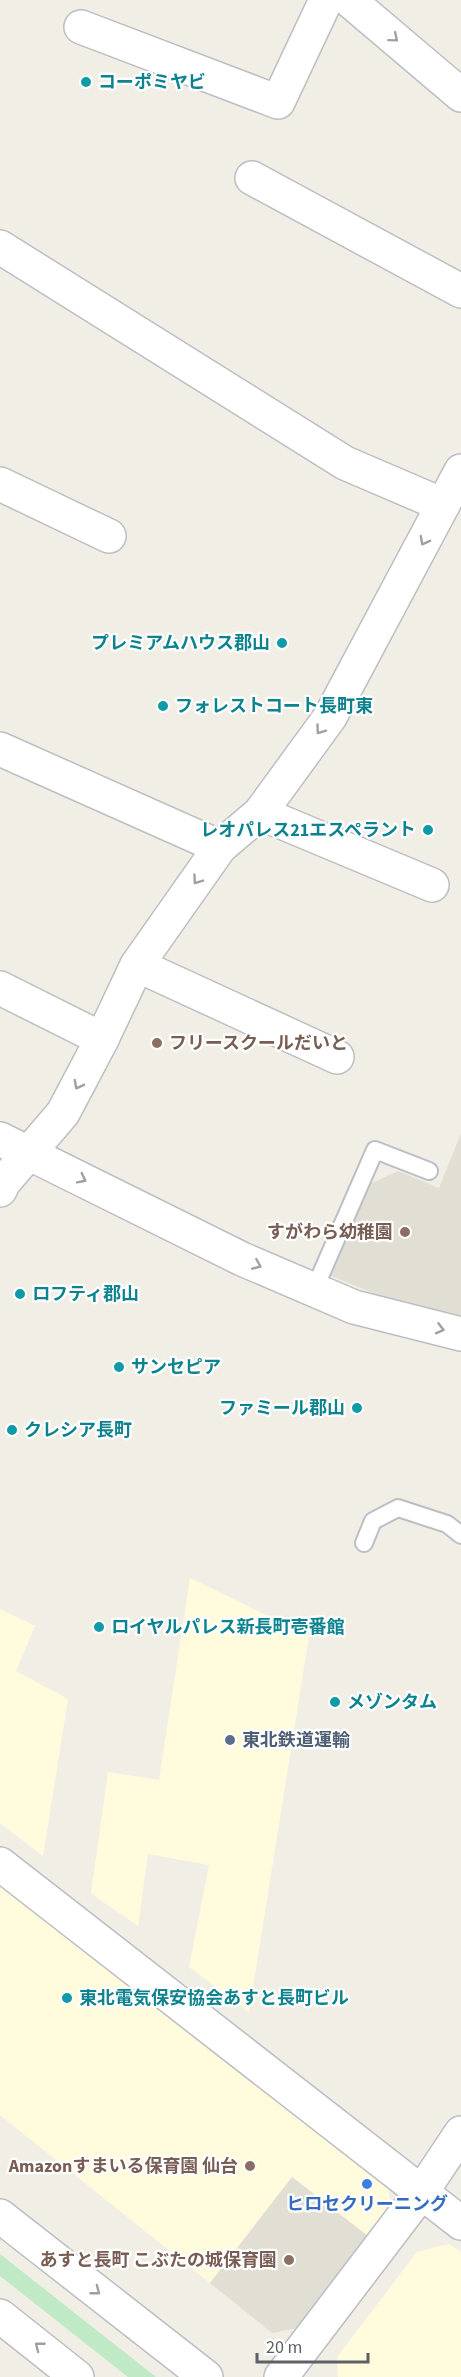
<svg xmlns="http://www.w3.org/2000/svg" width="461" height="2377" font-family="'Source Sans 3','Noto Sans JP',sans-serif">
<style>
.commercial{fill:#fffbdc}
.education{fill:#e1dfd4}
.green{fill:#c0eac5}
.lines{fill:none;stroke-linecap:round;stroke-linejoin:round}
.lane-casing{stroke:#bdbec5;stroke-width:20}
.street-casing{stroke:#bdbec5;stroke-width:36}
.secondary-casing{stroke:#bbbdc4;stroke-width:36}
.lane{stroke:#fff;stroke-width:16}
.street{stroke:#fff;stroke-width:33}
.secondary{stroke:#fff;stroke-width:33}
.oneway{stroke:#9ea0a4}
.culture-dot{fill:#0f9aa8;stroke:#fff;stroke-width:2}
.education-dot{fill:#8d6e63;stroke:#fff;stroke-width:2}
.service-dot{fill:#5c6f8a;stroke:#fff;stroke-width:2}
.shop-dot{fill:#3f7fe0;stroke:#fff;stroke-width:2}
.labels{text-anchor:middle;stroke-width:4.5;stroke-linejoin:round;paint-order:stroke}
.culture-label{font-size:18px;font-weight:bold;fill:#0d838f;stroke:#fff;text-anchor:start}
.education-label{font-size:18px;font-weight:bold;fill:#785e54;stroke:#fff;text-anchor:end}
.service-label{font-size:18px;font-weight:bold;fill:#4e5e75;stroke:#fff;text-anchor:start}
.shop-label{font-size:18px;font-weight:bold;fill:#366cbe;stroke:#fff}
</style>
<rect width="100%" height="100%" fill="#f1efe5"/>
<g class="commercial">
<polygon points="190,1578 309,1636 249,2012 189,1967 209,1865 148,1854 138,1926 91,1893 108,1772 159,1780"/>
<polygon points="0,1609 35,1626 16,1671 68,1699 43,1856 0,1823"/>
<polygon points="0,1885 388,2184 390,2205 368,2236 292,2177 210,2283 0,2115"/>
<polygon points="449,2244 461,2252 461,2377 338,2377 337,2357 417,2252"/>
</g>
<g class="education">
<polygon points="461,1133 461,1316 383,1297 329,1275 370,1184 398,1171 439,1188"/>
<polygon points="292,2177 368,2236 298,2328 272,2333 210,2283"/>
</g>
<polygon class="green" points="0,2254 156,2377 128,2377 0,2276"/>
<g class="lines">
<g class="lane-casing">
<g id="lane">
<polyline points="314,1290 375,1150 429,1171"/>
<polyline points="364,1543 373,1521 398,1508 447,1524 461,1535"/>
</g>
</g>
<g class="street-casing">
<g id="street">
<polyline points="349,0 461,95"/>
<polyline points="81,27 278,102 326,0"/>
<polyline points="252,178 461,291"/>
<polyline points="0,247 345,463 443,505"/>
<polyline points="0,484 109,536"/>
<polyline points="0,749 220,847"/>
<polyline points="260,813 432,885"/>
<polyline points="137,965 337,1057"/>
<polyline points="0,988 102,1039"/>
<polyline points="0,1139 242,1259 354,1307 461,1334"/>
<polyline points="0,1190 4,1182 63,1113 102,1039 137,965 220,847 260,813 330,717 461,471"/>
<polyline points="421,2193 461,2133"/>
</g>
</g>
<g class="secondary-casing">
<g id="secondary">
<polyline points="0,1864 461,2223"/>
<polyline points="0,2216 206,2377"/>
<polyline points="0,2316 77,2377"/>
<polyline points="281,2377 421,2193"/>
</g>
</g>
<use href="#lane" class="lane"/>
<use href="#street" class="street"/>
<use href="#secondary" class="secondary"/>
</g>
<defs><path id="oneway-chevron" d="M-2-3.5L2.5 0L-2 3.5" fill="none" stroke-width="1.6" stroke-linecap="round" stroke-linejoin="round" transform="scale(1.5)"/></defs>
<g class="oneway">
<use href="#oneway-chevron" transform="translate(394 38) rotate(40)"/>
<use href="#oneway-chevron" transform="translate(424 541) rotate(118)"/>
<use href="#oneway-chevron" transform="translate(320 730) rotate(126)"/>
<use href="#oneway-chevron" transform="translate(197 880) rotate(125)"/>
<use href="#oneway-chevron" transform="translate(78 1085) rotate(118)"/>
<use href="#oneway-chevron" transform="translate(82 1179) rotate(27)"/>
<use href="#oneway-chevron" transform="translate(257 1265) rotate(23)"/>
<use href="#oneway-chevron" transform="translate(440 1329) rotate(14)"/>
<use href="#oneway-chevron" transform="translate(96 2291) rotate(38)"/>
<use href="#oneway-chevron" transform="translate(39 2346) rotate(-142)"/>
</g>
<g class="culture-dot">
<circle cx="86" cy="82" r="6"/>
<circle cx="282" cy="643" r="6"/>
<circle cx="163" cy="706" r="6"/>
<circle cx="428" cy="830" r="6"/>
<circle cx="20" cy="1294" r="6"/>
<circle cx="119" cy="1367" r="6"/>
<circle cx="357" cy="1408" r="6"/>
<circle cx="12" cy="1430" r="6"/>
<circle cx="99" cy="1627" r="6"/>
<circle cx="335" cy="1702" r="6"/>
<circle cx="67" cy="1998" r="6"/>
</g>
<g class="education-dot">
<circle cx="157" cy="1043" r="6"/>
<circle cx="405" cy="1232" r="6"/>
<circle cx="250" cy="2166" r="6"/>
<circle cx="289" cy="2260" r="6"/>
</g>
<circle class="service-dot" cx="230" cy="1740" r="6"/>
<circle class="shop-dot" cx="367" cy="2184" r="6"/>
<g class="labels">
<g class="culture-label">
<text x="98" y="88">コーポミヤビ</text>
<text x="270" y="649" text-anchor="end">プレミアムハウス郡山</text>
<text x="175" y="712">フォレストコート長町東</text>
<text x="416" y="836" text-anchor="end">レオパレス21エスペラント</text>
<text x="32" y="1300">ロフティ郡山</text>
<text x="131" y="1373">サンセピア</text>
<text x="345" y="1414" text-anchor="end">ファミール郡山</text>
<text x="24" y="1436">クレシア長町</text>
<text x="111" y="1633">ロイヤルパレス新長町壱番館</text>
<text x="347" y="1708">メゾンタム</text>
<text x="79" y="2004">東北電気保安協会あすと長町ビル</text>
</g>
<g class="education-label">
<text x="169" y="1049" text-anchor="start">フリースクールだいと</text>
<text x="393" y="1238">すがわら幼稚園</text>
<text x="238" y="2172">Amazonすまいる保育園 仙台</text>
<text x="277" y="2266">あすと長町 こぶたの城保育園</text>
</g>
<g class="service-label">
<text x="242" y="1746">東北鉄道運輸</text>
</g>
<g class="shop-label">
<text x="367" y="2210">ヒロセクリーニング</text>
</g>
</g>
<path d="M257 2353v9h111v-9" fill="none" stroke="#5d6067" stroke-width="3"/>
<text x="266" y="2353" font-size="18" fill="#5d6067" stroke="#ffffff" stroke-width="4.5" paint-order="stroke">20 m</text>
</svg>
